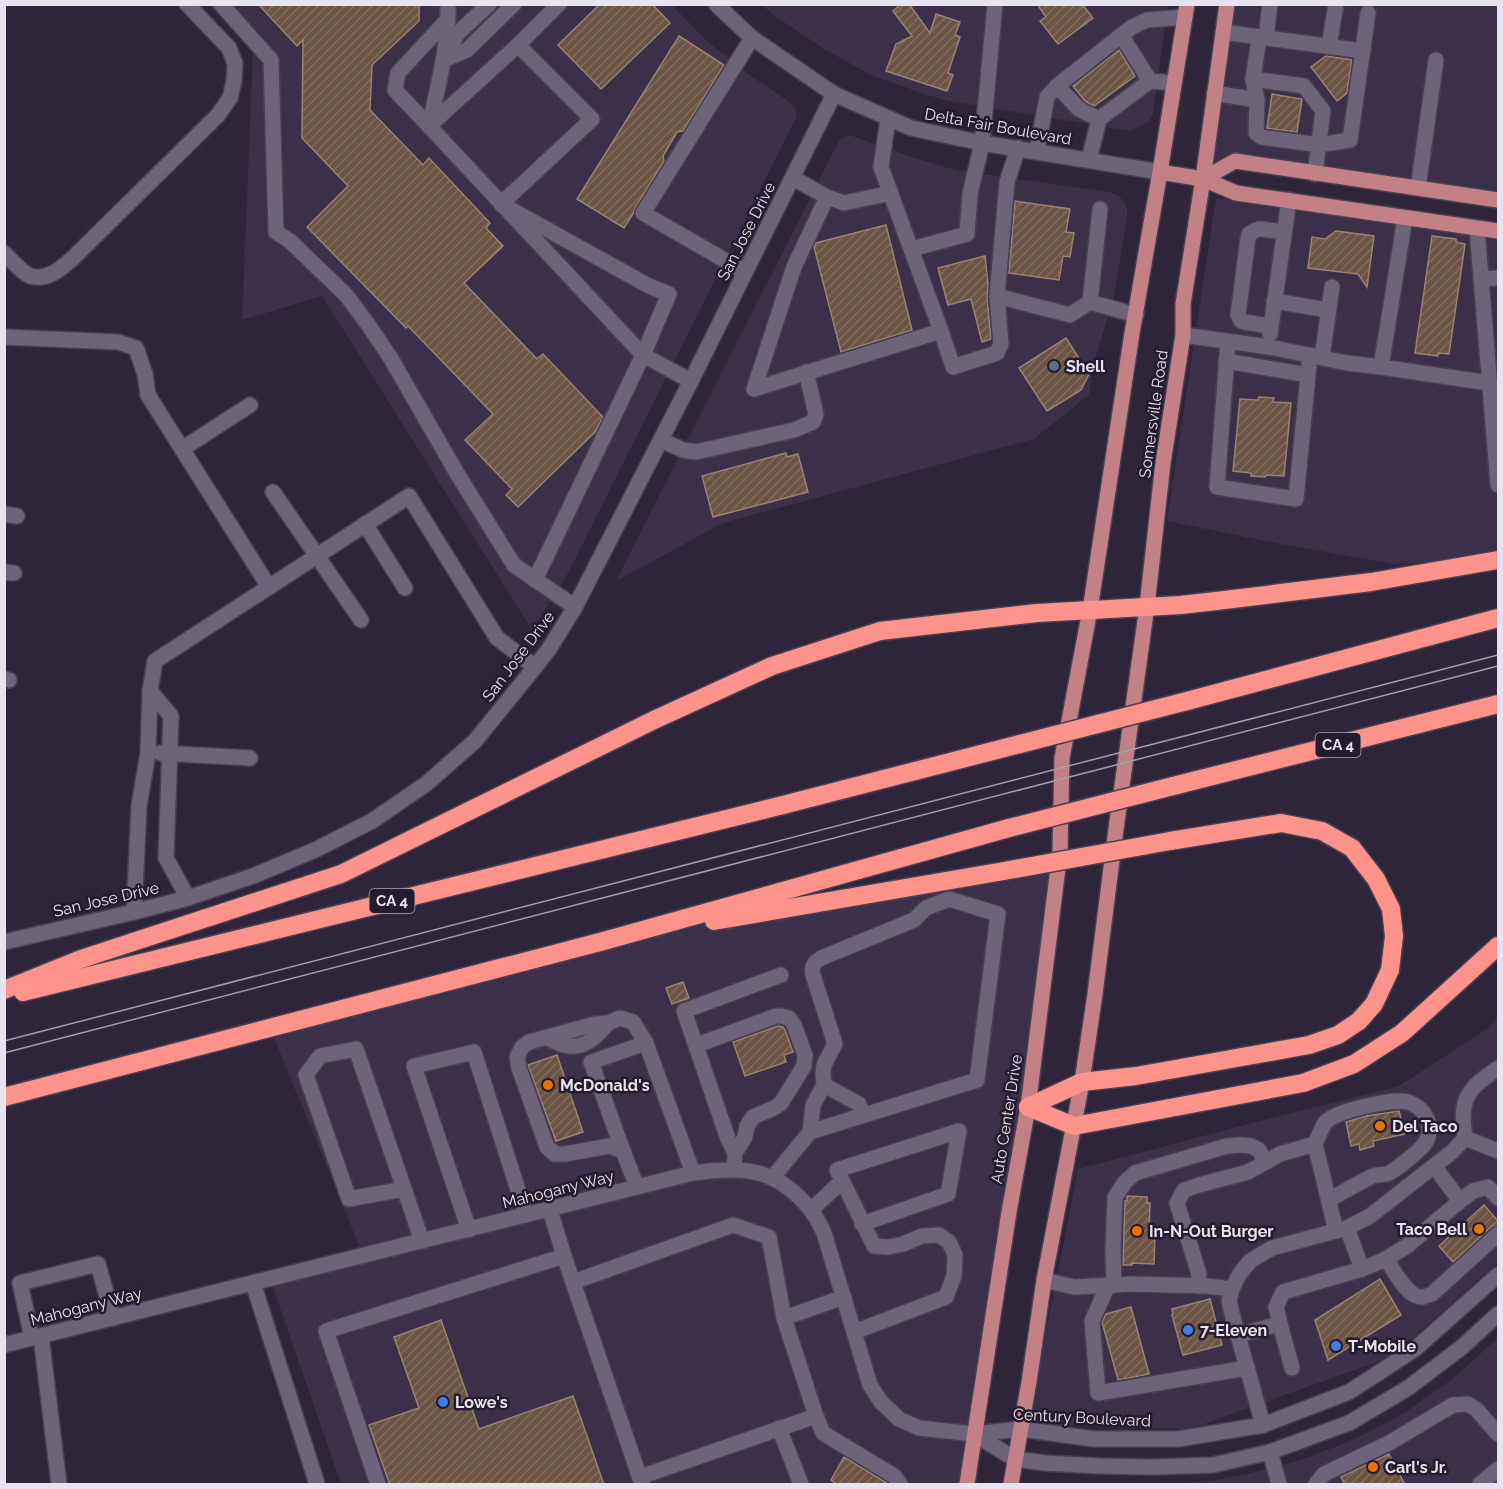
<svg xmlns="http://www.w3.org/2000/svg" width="1503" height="1489" font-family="Raleway,sans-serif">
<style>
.built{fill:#3b2f4a}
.building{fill:url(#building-hatch);stroke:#9b8271;stroke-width:1.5}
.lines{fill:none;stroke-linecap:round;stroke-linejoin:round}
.minor-casing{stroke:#484052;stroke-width:18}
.major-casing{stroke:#484052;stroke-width:18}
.highway-casing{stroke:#484052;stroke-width:21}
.minor{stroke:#6d637b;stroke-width:15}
.major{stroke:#c38085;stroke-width:15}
.highway{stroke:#fd938b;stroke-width:18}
.tram{stroke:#a49dae;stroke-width:1.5}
.highway-bridge-casing{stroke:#484052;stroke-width:21;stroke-linecap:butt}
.highway-bridge{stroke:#fd938b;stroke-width:18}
.service-dot{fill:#5c6f8a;stroke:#241b2f;stroke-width:2}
.food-dot{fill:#e8710a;stroke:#241b2f;stroke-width:2}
.shop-dot{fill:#3f7fe0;stroke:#241b2f;stroke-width:2}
.labels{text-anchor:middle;stroke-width:5;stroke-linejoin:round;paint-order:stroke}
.shield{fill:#241b2f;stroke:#ada7b7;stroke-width:1.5}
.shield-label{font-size:15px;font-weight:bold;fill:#e8e3f1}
.street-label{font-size:16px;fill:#e8e3f1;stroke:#241b2f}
.poi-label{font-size:16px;font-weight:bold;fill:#e8e3f1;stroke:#241b2f;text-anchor:start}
</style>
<defs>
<pattern id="building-hatch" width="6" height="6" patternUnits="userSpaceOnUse" patternTransform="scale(1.5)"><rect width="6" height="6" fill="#6b5444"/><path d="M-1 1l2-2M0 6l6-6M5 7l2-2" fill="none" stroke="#806c5f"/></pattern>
</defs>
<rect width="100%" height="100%" fill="#2e253a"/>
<g class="built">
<polygon points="209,5 672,5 708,42 747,73 791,103 796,109 797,116 568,573 532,630 322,296 242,320 253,51"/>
<polygon points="762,5 1168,5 1153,113 1149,121 1140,127 1129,131 949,101 927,95 871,75 824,49 776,17"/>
<polygon points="1227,5 1498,5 1498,200 1235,161 1203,179"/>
<polygon points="849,135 909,156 955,170 1109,192 1117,195 1124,201 1127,208 1127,218 1114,296 1094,363 1089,395 1034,439 723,523 616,581 839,141 843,137"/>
<polygon points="1216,198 1498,236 1498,550 1429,562 1394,564 1281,544 1167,521"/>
<polygon points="1055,861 1028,1107 966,1484 341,1484 270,1279 363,1255 270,1028 600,942"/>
<polygon points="1498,1018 1498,1262 1391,1357 1190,1429 1028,1424 1078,1169 1260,1121 1399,1086 1488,1028"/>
<polygon points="1498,1338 1498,1484 1171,1484 1215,1480 1247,1474 1301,1460 1353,1440 1404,1413 1451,1380"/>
</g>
<g class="building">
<polygon points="258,4 419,4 419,21 372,65 370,110 423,165 429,158 490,223 486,228 503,246 464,283 537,359 543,354 603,417 595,432 518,507 506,495 512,489 465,440 493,414 408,326 406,328 307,227 348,186 302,138 303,40 297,46"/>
<polygon points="600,4 652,4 670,23 601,89 558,45"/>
<polygon points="901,4 909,4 930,33 936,14 960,22 955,35 960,37 948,73 953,75 947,91 886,71 896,44 912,36 893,11"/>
<polygon points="1037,4 1082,4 1093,18 1058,44 1040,21 1046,17"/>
<polygon points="679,36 724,65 683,131 677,132 663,156 664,161 635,208 633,214 624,228 577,199"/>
<polygon points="1119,50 1135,76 1094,106 1085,101 1073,86"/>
<polygon points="1326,56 1352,60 1347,93 1337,101 1311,67"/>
<polygon points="1272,94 1302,99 1297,132 1267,128"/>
<polygon points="1015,201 1070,209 1066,232 1074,233 1070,257 1063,256 1059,280 1009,273"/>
<polygon points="886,225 912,330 841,352 814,247 816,243"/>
<polygon points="1336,231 1374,236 1367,287 1358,274 1308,268 1312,237 1325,239"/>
<polygon points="1432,236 1456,239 1456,242 1465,244 1449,354 1439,353 1438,356 1415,353"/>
<polygon points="985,256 988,284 987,297 991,339 982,342 971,299 948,305 938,268"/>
<polygon points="1066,338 1089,374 1081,390 1047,411 1019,368"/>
<polygon points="1259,397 1274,398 1273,402 1291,403 1284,476 1266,475 1265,477 1251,476 1251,473 1233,471 1240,399 1258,400"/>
<polygon points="786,453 787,457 798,454 808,492 713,517 702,476"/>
<polygon points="683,982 689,998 672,1004 666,988"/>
<polygon points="778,1026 783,1027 785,1030 793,1052 784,1055 786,1062 745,1076 733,1042"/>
<polygon points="557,1055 583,1132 556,1141 528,1065"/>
<polygon points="1399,1111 1405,1134 1373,1141 1374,1146 1360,1150 1359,1144 1351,1146 1346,1122 1366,1116"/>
<polygon points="1127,1196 1147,1197 1147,1203 1150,1203 1149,1231 1155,1231 1154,1264 1132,1263 1132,1265 1123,1265 1125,1201 1127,1201"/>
<polygon points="1484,1205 1498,1221 1498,1225 1491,1227 1453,1262 1439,1246"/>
<polygon points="1380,1279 1401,1315 1328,1360 1315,1320"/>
<polygon points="1210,1299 1222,1345 1183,1355 1172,1315 1173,1314 1172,1309"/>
<polygon points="1131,1307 1149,1374 1118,1380 1102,1322 1106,1314"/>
<polygon points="441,1320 479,1429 573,1396 604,1485 390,1485 369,1425 419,1408 394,1337"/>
<polygon points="1389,1454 1405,1485 1345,1485 1341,1477"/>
<polygon points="844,1457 887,1483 888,1485 838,1485 831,1480"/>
</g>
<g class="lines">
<g class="minor-casing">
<g id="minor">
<polyline points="221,4 271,60 276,232 290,241 346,295 367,323 390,357 458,475 514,565 575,607"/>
<path d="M448,4C449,46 438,86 429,126L395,90L398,73L448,19"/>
<polyline points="559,4 518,45 429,126 643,355 691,381"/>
<polyline points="716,4 752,38 834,94 911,128 982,143 1160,172"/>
<polyline points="1223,32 1363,51"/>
<polyline points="1121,35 1150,81"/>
<polyline points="1266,38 1270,4"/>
<polyline points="518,45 592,119 501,204 649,286 669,294 643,355 535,580"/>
<polyline points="1329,46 1336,4"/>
<polyline points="448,52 458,33 489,4"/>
<polyline points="443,60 467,50 514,4"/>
<polyline points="1253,79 1259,37"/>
<polyline points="1057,86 1079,109 1099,119"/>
<polyline points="1214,93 1257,100 1253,79 1304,86 1323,111 1315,174"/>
<polyline points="1257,100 1256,133 1261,137 1319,145 1350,140 1368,13"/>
<polyline points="888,119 881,167 941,331 953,367 997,353 1001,344 997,296"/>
<polyline points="1018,148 1007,182 997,296 1070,315 1090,302"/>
<polyline points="1037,151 1047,97 1057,86 1132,27 1147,20 1185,17"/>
<polyline points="1089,160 1099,119 1150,81 1174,83"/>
<polyline points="793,178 827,197"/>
<polyline points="1418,188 1436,60"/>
<polyline points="891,193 844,203 827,197 794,267 754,389 941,331"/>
<polyline points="1100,209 1090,302 1136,315"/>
<polyline points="1405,218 1381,367 1489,383"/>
<polyline points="1477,229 1498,485"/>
<polyline points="912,249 967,234 970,194 982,143 995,4"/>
<path d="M4,253C10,259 23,273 30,276C47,281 61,269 73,258L218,115L230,98L234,81L235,63L229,48L187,4"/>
<polyline points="745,272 643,213 752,38"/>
<polyline points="1481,279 1498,278"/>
<polyline points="1274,301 1328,310"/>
<polyline points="1270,326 1244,322 1241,321 1238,315 1248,238 1249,234 1256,230 1260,229 1284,232"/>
<polyline points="1270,334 1289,200"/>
<polyline points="1183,335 1269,347 1347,363 1381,367"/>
<polyline points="4,337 118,342 136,348 145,374 148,395 269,587"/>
<polyline points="1228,342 1217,487 1296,499 1310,355"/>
<polyline points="1322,357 1332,287"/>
<polyline points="1226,361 1308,375"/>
<polyline points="661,440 683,450 696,452 794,430 813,422 816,414 806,372"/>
<polyline points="182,449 250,405"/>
<polyline points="273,492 361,620"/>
<polyline points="4,514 17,516"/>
<polyline points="365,524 405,588"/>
<polyline points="4,572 14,573"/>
<polyline points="4,679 9,680"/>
<polyline points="150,691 171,716 166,858 188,898"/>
<polyline points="160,753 250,758"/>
<polyline points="134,912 139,806 148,753 150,691 155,661 409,496 497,638 535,667"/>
<polyline points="4,942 134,912 188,898 253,876 315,850 372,821 426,784 475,741 535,667 549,649 575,607 691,381 834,94"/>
<path d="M547,1038C553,1040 562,1046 569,1046C587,1048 598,1035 608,1023"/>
<polyline points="697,1045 776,1016 781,1016 789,1018 794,1025 805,1055 804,1066 781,1103 774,1108 753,1117 747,1126 745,1137 735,1153"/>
<polyline points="824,1085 859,1104 863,1115"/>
<polyline points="1465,1138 1498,1151"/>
<path d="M1315,1144C1318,1138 1321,1129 1325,1123C1333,1111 1394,1098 1408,1102C1429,1109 1437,1134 1420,1149C1414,1155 1393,1172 1387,1174C1382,1175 1378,1174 1373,1176C1358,1183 1343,1192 1329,1200"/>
<polyline points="623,1151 609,1146 565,1154 555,1154 547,1147 519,1068 517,1057 522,1047 529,1042 595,1024 608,1023 620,1018 633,1022 646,1043"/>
<polyline points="734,1169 735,1153 728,1139 684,1011 781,975"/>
<path d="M773,1177L810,1132L813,1105L824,1085L823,1073L824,1065L835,1044L813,975C811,966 814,963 821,958L914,920L926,908L949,899L998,914L977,1080L810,1132"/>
<polyline points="637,1187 623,1151 591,1062 646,1043 693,1173"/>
<polyline points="404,1189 349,1199 306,1075 320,1056 356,1049 422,1241"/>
<polyline points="1460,1201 1473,1191 1488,1187 1498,1198"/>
<polyline points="550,1210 564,1256 642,1484"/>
<polyline points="811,1210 842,1181"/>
<polyline points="469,1230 414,1066 474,1052 526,1215"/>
<path d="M1386,1259C1394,1270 1407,1298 1422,1297C1426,1296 1429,1295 1432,1294L1498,1234"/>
<polyline points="1362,1269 1386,1259 1407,1246 1460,1201 1434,1166"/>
<polyline points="1044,1280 1074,1287 1132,1284 1207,1286 1232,1289"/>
<polyline points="573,1282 733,1225 769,1237 784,1318 816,1416 640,1477"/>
<polyline points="253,1283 317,1484"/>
<polyline points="1108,1285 1092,1321 1098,1393 1247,1368"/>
<polyline points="1114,1285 1113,1250 1115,1197 1125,1182 1135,1173 1227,1146 1242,1145 1251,1146 1259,1150 1265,1162"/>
<polyline points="1198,1286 1199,1274 1177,1203 1184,1190 1199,1185 1248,1172 1280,1154 1315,1144 1336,1231"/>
<polyline points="784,1318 844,1297"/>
<polyline points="1280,1324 1292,1368"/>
<polyline points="854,1332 946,1297 954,1276 955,1255 949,1242 939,1235 922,1236 903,1244 888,1247 874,1246 837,1170 959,1131 948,1194 862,1224"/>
<polyline points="1238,1335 1280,1324 1276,1307 1283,1292 1362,1269 1347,1228"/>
<polyline points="41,1336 59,1484"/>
<polyline points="32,1338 20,1283 98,1264 113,1318"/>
<path d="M4,1345L693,1173C742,1166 776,1167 810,1209C816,1216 820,1225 824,1233L870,1385L881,1402L899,1419L919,1428L974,1434L1021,1429L1094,1439H1178L1263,1425L1349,1392L1415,1349L1498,1275"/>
<polyline points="816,1416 823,1433 894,1476 900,1484"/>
<path d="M1263,1425L1232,1314L1229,1301L1232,1289L1239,1275L1250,1261L1272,1248L1347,1228L1370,1216L1452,1152L1465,1138C1464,1128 1462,1117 1464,1108C1466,1089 1484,1078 1498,1068"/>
<polyline points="779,1428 801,1484"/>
<polyline points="974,1434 1015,1459 1045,1463 1099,1466 1152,1467 1213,1465 1270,1452 1349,1423 1408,1388 1462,1347 1498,1314"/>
<polyline points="1270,1452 1279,1484"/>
<polyline points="378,1484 326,1331 564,1256"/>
<polyline points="1316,1484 1324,1474 1389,1443 1453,1405 1468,1404 1476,1409 1498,1434"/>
<polyline points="1480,1484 1498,1469"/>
</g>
</g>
<g class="major-casing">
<g id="major">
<polyline points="1160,172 1203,179 1236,193 1498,231"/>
<polyline points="1203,179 1235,161 1498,200"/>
<polyline points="967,1484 1009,1212 1028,1107 1060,852 1062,758 1090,610 1132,333 1160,172 1187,4"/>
<polyline points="1011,1484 1029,1382 1044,1280 1082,1082 1095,994 1116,829 1147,606 1163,463 1183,335 1183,304 1203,179 1227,4"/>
</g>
</g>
<g class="highway-casing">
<g id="highway">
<polyline points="1187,701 1498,618"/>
<polyline points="1177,785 1498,704"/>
<polyline points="714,921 1004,871"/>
<polyline points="4,990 81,959 341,874 654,720 772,666 880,631 1037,613 1181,605 1233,599 1371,582 1498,560"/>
<polyline points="23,992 779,806 1020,744"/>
<polyline points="4,1097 600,942 1009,828"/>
<polyline points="1028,1107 1082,1082 1136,1076 1309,1045 1338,1035 1359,1021 1374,1004 1390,970 1394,936 1391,909 1376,879 1352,848 1322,831 1281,823 1170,841"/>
<polyline points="1028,1107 1074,1126 1303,1083 1354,1064 1402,1033 1498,946"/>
</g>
</g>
<use href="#minor" class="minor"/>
<use href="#major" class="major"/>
<use href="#highway" class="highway"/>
<g class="tram">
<polyline points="4,1041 1498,655"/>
<polyline points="4,1053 1498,666"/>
</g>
<g class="highway-bridge-casing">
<g id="highway-bridge">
<polyline points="1020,744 1187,701"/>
<polyline points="1009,828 1177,785"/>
<polyline points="1004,871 1170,841"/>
</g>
</g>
<use href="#highway-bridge" class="highway-bridge"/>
</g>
<circle class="service-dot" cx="1054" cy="366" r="6"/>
<g class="food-dot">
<circle cx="548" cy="1085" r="6"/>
<circle cx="1380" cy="1126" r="6"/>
<circle cx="1479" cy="1229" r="6"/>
<circle cx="1137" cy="1231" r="6"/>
<circle cx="1373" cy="1467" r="6"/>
</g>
<g class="shop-dot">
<circle cx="1188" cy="1330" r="6"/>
<circle cx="1336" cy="1346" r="6"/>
<circle cx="443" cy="1402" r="6"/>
</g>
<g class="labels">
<g class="shield">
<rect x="1315.5" y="733" width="45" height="24" rx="4.5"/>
<rect x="369.5" y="889" width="45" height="24" rx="4.5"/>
</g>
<g class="shield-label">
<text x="1338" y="750">CA 4</text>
<text x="392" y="906">CA 4</text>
</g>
<g class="street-label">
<text transform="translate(998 126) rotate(10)" y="6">Delta Fair Boulevard</text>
<text transform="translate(746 231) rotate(-63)" y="6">San Jose Drive</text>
<text transform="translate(1153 414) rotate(-82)" y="6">Somersville Road</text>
<text transform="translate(518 656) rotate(-53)" y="6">San Jose Drive</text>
<text transform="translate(106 899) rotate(-13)" y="6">San Jose Drive</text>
<text transform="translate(1006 1119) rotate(-81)" y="6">Auto Center Drive</text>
<text transform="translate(558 1189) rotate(-14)" y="6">Mahogany Way</text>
<text transform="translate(86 1306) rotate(-14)" y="6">Mahogany Way</text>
<text transform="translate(1082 1417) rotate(3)" y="6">Century Boulevard</text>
</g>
<g class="poi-label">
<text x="1066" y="372">Shell</text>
<text x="560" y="1091">McDonald's</text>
<text x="1392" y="1132">Del Taco</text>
<text x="1467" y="1235" text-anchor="end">Taco Bell</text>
<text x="1149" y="1237">In-N-Out Burger</text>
<text x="1200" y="1336">7-Eleven</text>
<text x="1348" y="1352">T-Mobile</text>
<text x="455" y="1408">Lowe's</text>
<text x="1385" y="1473">Carl's Jr.</text>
</g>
</g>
<rect width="1503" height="1489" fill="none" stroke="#e8e3f1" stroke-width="12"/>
</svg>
